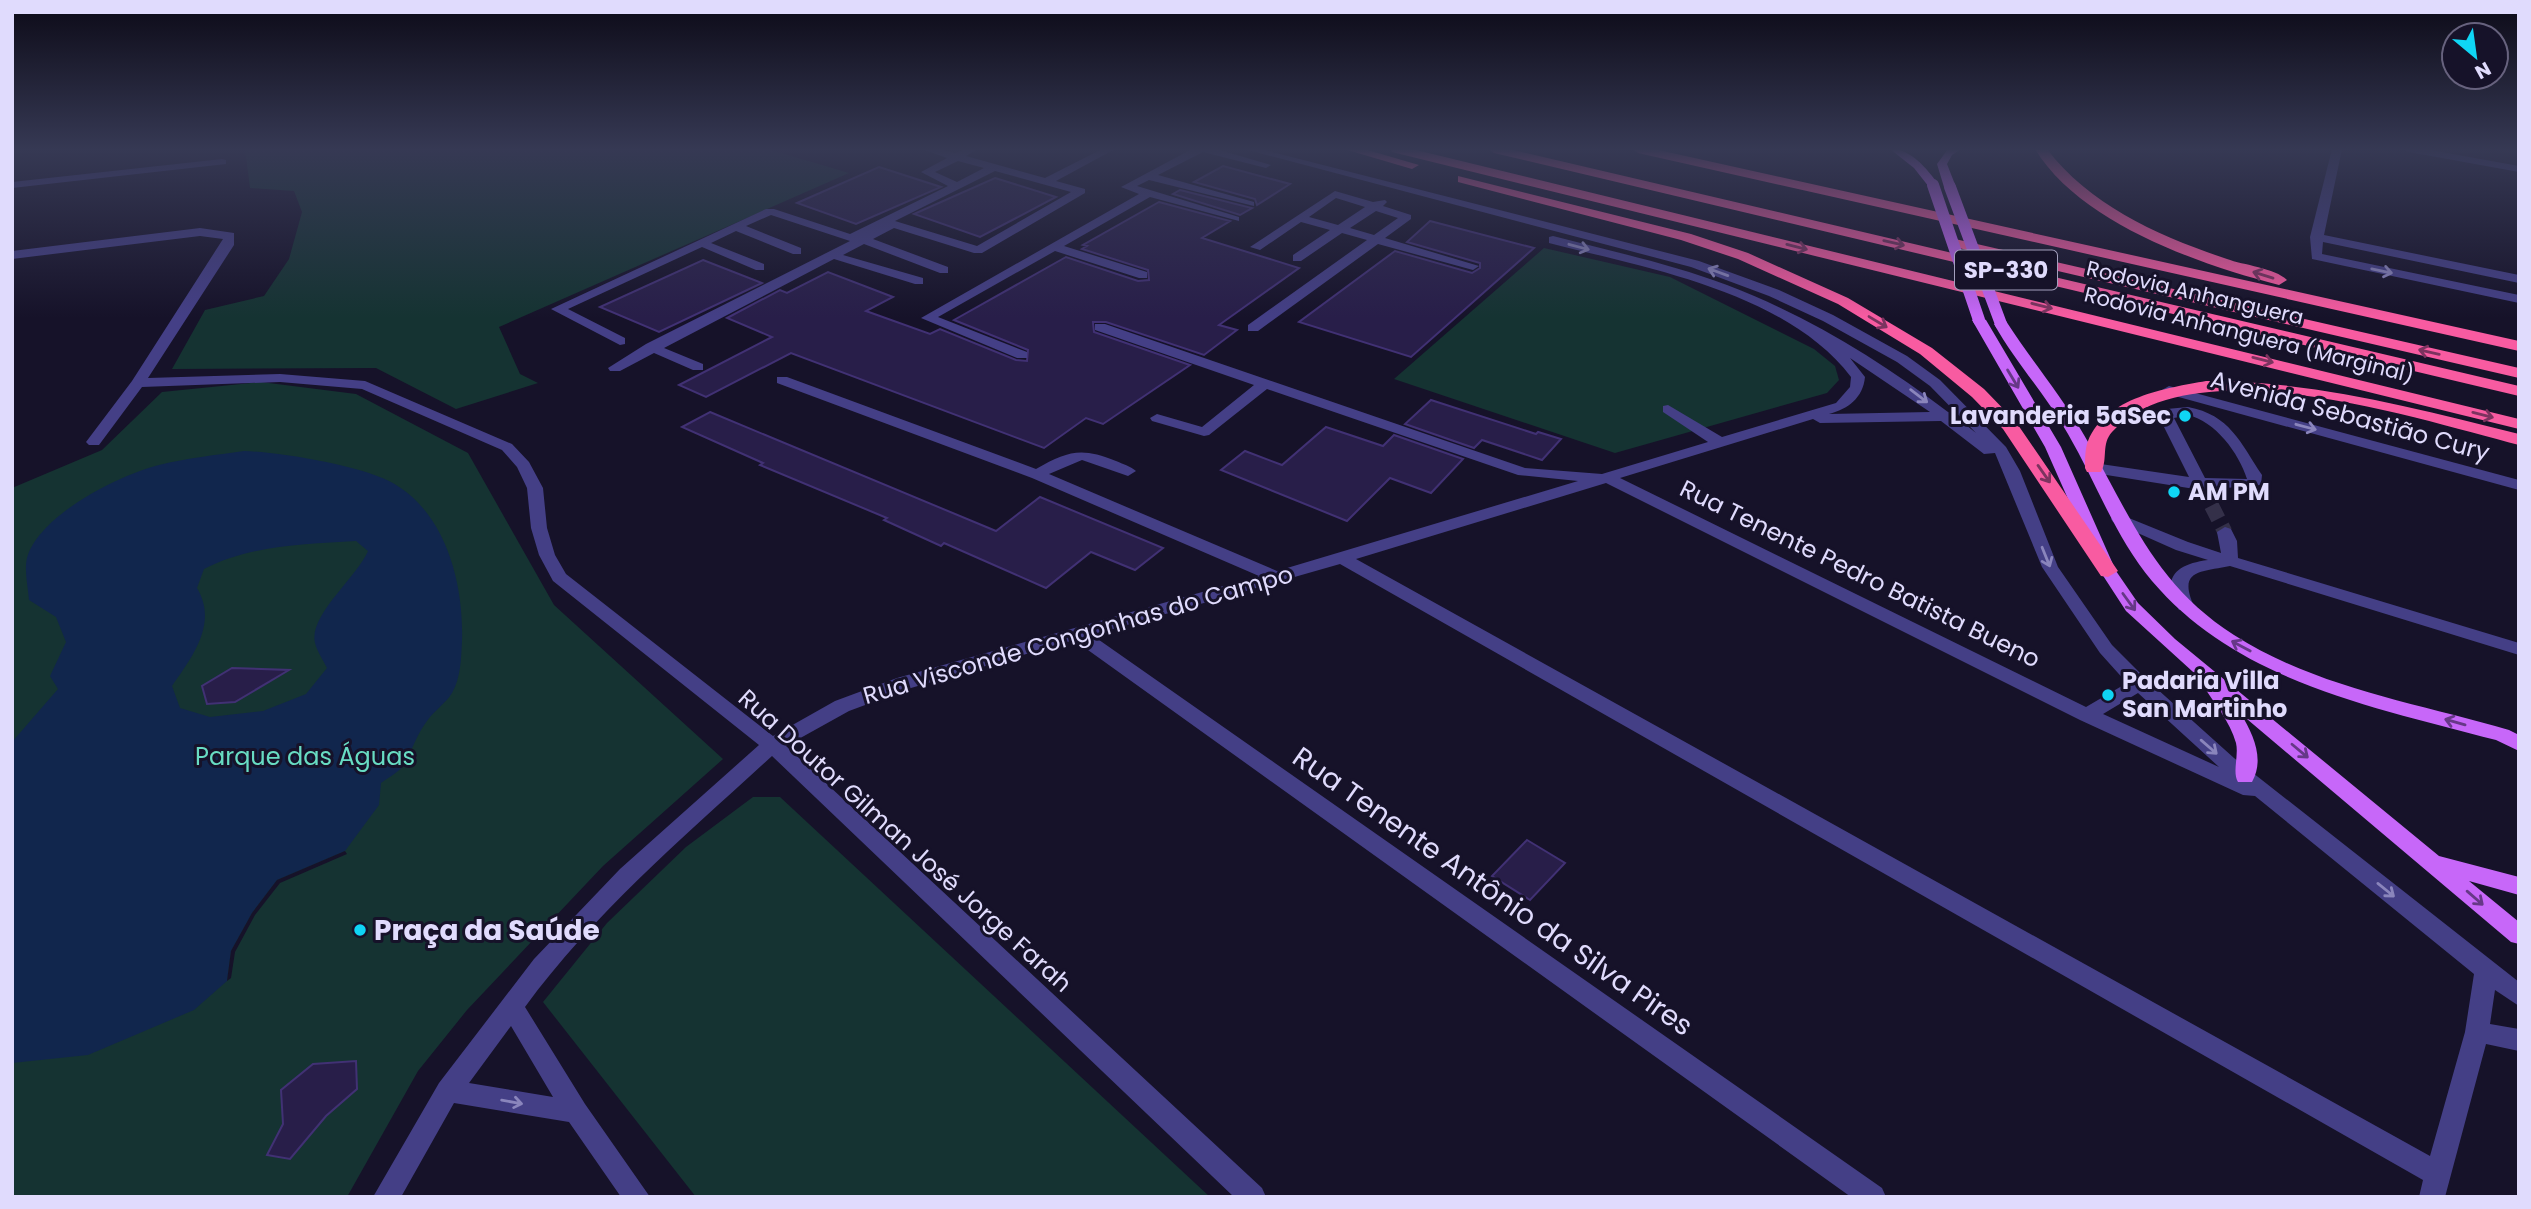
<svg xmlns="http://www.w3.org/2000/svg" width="2531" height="1209" font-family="Poppins,sans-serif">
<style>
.green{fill:#153332}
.water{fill:#11264d;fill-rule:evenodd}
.pier{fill:#161229}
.building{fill:#281e49;stroke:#413174;stroke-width:2}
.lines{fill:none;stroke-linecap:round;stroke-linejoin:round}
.minor-tunnel{stroke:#343049;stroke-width:15;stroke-dasharray:15 8;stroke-linecap:butt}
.minor{fill:#443f86;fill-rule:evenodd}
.major{fill:#c767f9;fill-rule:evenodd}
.highway{fill:#f85ba1;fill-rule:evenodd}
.major-bridge{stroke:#c767f9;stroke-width:12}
.oneway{stroke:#7c335f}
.oneway2{stroke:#8a85bc}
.oneway3{stroke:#663887}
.poi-dot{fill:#0fd6f5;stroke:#161229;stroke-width:2.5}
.labels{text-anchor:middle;stroke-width:6;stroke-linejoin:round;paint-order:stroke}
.far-street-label{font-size:21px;fill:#e0dbfd;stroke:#161229}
.shield{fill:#161229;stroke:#a39fbd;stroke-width:2}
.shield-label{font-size:23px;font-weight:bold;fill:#e0dbfd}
.poi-label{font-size:24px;font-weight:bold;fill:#e0dbfd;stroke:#161229;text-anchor:start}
.street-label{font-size:24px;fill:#e0dbfd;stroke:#161229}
.park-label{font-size:24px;fill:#68dcc3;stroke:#161229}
.near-street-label{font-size:28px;fill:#e0dbfd;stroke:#161229}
.near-poi-label{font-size:28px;font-weight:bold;fill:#e0dbfd;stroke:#161229;text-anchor:start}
</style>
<rect width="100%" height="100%" fill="#161229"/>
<g class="green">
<polygon points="245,149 768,149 849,173 499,327 520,374 538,383 456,409 376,368 172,369 205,310 264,296 289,259 302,212 294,191 250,188"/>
<polygon points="1544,248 1670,277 1814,349 1835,366 1839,380 1827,393 1615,453 1394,379"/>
<polygon points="261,382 356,394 468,453 554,605 723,759 603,866 467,1010 418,1071 347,1197 12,1197 12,488 102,450 162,392"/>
<polygon points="753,797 780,797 1210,1197 696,1197 543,1002 607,923 686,847"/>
</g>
<path class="water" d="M244,451C280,452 357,465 389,481C446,510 464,584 462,641C461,659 461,677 452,693C446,703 434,711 427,721C417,734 413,748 405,763C401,771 389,777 381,783L379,805L345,851L277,880L252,913L231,951L227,981L194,1010L88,1055L12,1063V742L58,689L50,676L66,642L56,617L29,600C28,587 24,570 27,558C39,515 119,475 159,465C187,458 216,455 244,451ZM356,541L368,551C357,577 308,616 315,643C317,651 323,660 327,668L306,694L263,711L210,717L180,708L172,686C193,656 218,623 197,588L204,569C250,545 305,544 356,541Z"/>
<polygon class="pier" points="345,851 347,854 280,883 255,915 235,952 231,978 227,981 231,951 252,913 277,880"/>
<g class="building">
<polygon points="1223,166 1290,184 1257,205 1255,199 1194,182"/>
<polygon points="879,167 941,187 856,224 797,203"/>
<polygon points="995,178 1056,197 980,237 914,214"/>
<polygon points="1180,190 1252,208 1240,215 1173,194"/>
<polygon points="1159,202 1230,221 1202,238 1299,268 1219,325 1237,330 1204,355 1106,322 1093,322 1094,332 1190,365 1103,424 1086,418 1044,448 791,353 706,397 679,385 772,337 727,318 780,290 787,293 828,272 893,297 866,311 930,334 940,329 1016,360 1027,361 1028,350 954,320 1066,257 1138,281 1149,280 1148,270 1082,249 1087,246 1083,245"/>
<polygon points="1430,221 1534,248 1411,357 1299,322 1395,251 1472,273 1480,268 1480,263 1407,242"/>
<polygon points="703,260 762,283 659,332 600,307"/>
<polygon points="1431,400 1536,434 1538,432 1561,439 1542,460 1482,440 1474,448 1405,424"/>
<polygon points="710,412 996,531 1040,497 1163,548 1135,570 1091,552 1046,588 944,543 941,546 884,520 887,518 760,465 763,463 682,427"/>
<polygon points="1326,427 1383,446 1394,435 1463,459 1431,493 1390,478 1347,521 1221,470 1245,451 1282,465"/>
<polygon points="232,668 289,670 235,702 207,704 202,686"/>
<polygon points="1527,840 1565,863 1530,900 1492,876"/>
<polygon points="356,1061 357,1089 326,1116 290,1159 267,1155 283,1124 281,1090 313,1064"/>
</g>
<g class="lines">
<polyline class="minor-tunnel" points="2201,485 2225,532"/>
<g class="minor">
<path d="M922,149H938L955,153L965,149H978L966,156L1045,178L1102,149H1115L1056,181L1085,189V193L982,253H974L894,228L873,239L948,267V273H940L864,244L843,255L923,278V284H915L834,259L664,348L703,364V370H693L654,353L620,371H610L608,368L646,344L850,241L771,215L746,226L801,248V254H793L736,231L711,243L764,264V270H756L702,247L568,309L625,338V344L620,345L551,309L766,209H774L850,234L948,186L921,172L947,158ZM958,161L984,168L957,182L935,172ZM995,171L1071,192L977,246L895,221Z"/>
<polygon points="1192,149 1216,149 1271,165 1266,168 1203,152 1158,175 1254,202 1254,206 1149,180 1137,186 1239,217 1239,221 1150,197 1064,246 1147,272 1147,278 1139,278 1055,251 938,317 1027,352 1027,358 1017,358 921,318 1139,194 1121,187"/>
<path d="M1244,149H1260L1699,261L1779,290L1833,315L1907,356L1940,380L2006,447L2020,471L2058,567L2112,645L2146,679L2234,758L2519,982V1006L2495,990L2490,1024L2519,1029V1051L2486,1044L2445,1197H2419L2423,1180L1340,564L1092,635L1882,1188L1886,1197H1851L1074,640L911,688L849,711L786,746L1262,1188L1266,1197H1234L772,756C685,836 595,912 525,1007L585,1104L650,1197H621L569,1122L454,1103L401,1197H373L439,1083L534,959L620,869L759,745L553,581L539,555L531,528L527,488L517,467L502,450L362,389L280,382L142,387L99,445H89L86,442L132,381L223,239L200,236L12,259V251L200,228L234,233V245L148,378L280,374L365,381L512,444L529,462L543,488L547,528L555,555L566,574L773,736L835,701L897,678L1259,576L1032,478L777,383V377H787L1036,469C1068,451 1081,447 1116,461C1123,464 1130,466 1136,471L1128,476L1082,460L1049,474L1277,571L1578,481L1518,475L1267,389L1209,435L1204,436L1152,421L1150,418L1157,414L1202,427L1254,385L1095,330V324H1105L1525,468L1602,474L1708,442L1663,412V406L1668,405L1722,437L1836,403L1850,387L1851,377C1786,292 1647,268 1549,243V237L1553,236C1611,251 1671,264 1727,285C1806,315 1881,361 1948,412L1954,413L1956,417L1976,433L1930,386L1897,362L1823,321L1769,296L1691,267ZM1850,358L1930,412L1829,414C1848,409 1863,398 1865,377ZM1813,419L1820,423L1941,421L1984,454L1995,453L2042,567L2100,653L2127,683L2086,707L1620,478ZM1606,483L2080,720L2243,795L2255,796L2474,974L2465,1032L2430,1156L1356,559ZM2138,693L2219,767L2103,714ZM511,1026L553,1097L469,1083Z"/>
<polygon points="2332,149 2342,149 2324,235 2519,275 2519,283 2323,242 2322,254 2519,295 2519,303 2312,259 2310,237"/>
<polygon points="2404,149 2425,149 2519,166 2519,172 2409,152"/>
<polygon points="222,159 226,160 226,164 12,188 12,182"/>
<path d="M1335,191L1373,202L1385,200L1387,202L1383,206L1411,215V219L1385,238L1479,266L1473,270L1378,244L1258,331H1248V325L1367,240L1342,233L1301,261H1293V255L1330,230L1301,222L1260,250L1250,247ZM1336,198L1365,207L1338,225L1309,217ZM1376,211L1398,218L1374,235L1350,228Z"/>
<polygon points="2169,386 2519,480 2519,490 2164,393 2162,390"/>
<path d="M2188,407C2230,415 2240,442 2262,475L2261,485L2201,490L2094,473L2086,468L2094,463L2189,477L2159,417L2167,409ZM2188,415C2215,421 2239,453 2247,479L2205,478L2174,418Z"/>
<path d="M2119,514L2188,542L2221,553L2217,532L2225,527L2231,529L2237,541L2238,558L2519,643V655L2230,566C2202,572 2177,569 2194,606L2191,610H2179C2160,578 2176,564 2208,560L2176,550L2113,522L2111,519L2113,516Z"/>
</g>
<g class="major">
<path d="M1890,149C1912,149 1926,168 1939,185L1937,187H1929L1914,168Z"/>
<polygon points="1948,149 1961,149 1952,155 1947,164 1956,187 1950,190 1944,187 1937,164"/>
<path d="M1979,316L1986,320L2061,447L2116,571L2138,603L2175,639L2439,856L2519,877V895L2469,881L2519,922V944L2511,942L2241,714C2253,734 2265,759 2252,782H2238C2232,772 2239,756 2236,743C2230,721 2214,703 2202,684L2203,681L2126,611L2100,571L2045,447L1972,320Z"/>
<path d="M2001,320L2006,321C2031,360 2061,395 2084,435C2130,514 2153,583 2234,635C2317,688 2417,703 2509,730L2519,735V751L2496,740C2373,707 2238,682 2152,581C2115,537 2096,482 2068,434C2046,395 2016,363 1994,324Z"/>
</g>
<g class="highway">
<polygon points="1344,149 1364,149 1419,165 1412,169"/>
<polygon points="1391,149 1412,149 2519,419 2519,429 1392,152"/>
<polygon points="1488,149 1509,149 2519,386 2519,396 1494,153"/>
<polygon points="1632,149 1654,149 2519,341 2519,351 1638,153"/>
<path d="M2035,149H2047C2090,206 2161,237 2227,259C2243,265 2275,268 2287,280L2279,285C2198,264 2080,223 2035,149Z"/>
<polygon points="1458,176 1691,234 1748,253 1848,298 1932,348 1984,389 2016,422 2118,571 2108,577 2101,576 2003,429 1972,397 1920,354 1838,304 1738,259 1681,240 1458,182"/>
<polygon points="1955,239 2519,368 2519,378 1950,246 1950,240"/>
<path d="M2206,381C2314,381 2415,408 2519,434V445C2419,420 2193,344 2112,432C2101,444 2108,459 2101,472H2087L2085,468C2085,459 2085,449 2088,441C2106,397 2167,388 2206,381Z"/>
</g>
<g class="major-bridge">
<polyline points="1933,185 1979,320"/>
<polyline points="1950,187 2001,324"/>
</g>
</g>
<defs><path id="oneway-shaft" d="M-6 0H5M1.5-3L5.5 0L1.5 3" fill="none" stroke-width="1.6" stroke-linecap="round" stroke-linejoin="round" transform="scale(1.75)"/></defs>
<g class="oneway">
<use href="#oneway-shaft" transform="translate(1894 243) rotate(13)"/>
<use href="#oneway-shaft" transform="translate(1797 247) rotate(14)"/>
<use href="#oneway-shaft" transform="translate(2263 275) rotate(-163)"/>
<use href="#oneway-shaft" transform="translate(2042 306) rotate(14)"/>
<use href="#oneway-shaft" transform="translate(1878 322) rotate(31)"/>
<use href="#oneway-shaft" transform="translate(2429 352) rotate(-167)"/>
<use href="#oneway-shaft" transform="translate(2263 360) rotate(14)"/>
<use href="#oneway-shaft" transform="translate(2483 415) rotate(14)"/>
<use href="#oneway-shaft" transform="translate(2044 474) rotate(55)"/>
</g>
<g class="oneway2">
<use href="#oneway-shaft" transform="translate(1579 247) rotate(15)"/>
<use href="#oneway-shaft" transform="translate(2382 271) rotate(12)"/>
<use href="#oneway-shaft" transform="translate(1718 272) rotate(-160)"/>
<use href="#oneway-shaft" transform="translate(1919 396) rotate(37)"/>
<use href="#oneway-shaft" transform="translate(2306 427) rotate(15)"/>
<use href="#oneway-shaft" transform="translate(2046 557) rotate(68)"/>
<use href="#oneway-shaft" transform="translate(2209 747) rotate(41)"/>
<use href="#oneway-shaft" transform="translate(2386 890) rotate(39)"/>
<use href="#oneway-shaft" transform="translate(512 1102) rotate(10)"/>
</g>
<g class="oneway3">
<use href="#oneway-shaft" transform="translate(2013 379) rotate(59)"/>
<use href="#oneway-shaft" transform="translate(2129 602) rotate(54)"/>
<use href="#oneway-shaft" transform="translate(2241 646) rotate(-152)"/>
<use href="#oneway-shaft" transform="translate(2455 722) rotate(-164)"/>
<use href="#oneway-shaft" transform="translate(2300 751) rotate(40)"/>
<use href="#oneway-shaft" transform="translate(2475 898) rotate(41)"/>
</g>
<linearGradient id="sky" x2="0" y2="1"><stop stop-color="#0c0a17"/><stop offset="0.47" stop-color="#363954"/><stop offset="1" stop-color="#363954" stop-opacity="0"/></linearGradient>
<rect width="2531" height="318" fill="url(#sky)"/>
<g class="poi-dot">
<circle cx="2185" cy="416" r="7"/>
<circle cx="2174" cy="492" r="7"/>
<circle cx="2108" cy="695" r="7"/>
<circle cx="360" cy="930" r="7"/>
</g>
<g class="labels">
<g class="far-street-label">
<text transform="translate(2195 293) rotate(13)" y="7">Rodovia Anhanguera</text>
<text transform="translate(2249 335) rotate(14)" y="7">Rodovia Anhanguera (Marginal)</text>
</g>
<rect class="shield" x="1955" y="250.5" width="102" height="39" rx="5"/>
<g class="shield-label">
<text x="2006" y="278">SP-330</text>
</g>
<g class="poi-label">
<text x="2171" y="424" text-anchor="end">Lavanderia 5aSec</text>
<text x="2188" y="500">AM PM</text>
<text x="2122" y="689">Padaria Villa<tspan x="2122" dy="28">San Martinho</tspan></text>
</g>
<g class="street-label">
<text transform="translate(2350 416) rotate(15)" y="8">Avenida Sebastião Cury</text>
<text transform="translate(1860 574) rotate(26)" y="8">Rua Tenente Pedro Batista Bueno</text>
<text transform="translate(1078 635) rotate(-16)" y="8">Rua Visconde Congonhas do Campo</text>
<text transform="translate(905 841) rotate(42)" y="8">Rua Doutor Gilman José Jorge Farah</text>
</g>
<g class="park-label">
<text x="305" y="765">Parque das Águas</text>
</g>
<g class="near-street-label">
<text transform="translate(1493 891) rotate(35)" y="10">Rua Tenente Antônio da Silva Pires</text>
</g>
<g class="near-poi-label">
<text x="374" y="940">Praça da Saúde</text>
</g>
</g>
<rect width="2531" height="1209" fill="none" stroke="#e0dbfd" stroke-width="28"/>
<g transform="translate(2475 56) rotate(151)"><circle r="33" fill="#161229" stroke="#67627e" stroke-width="2"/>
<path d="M0-5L12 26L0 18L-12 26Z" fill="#0fd6f5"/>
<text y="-10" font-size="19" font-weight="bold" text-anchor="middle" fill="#e0dbfd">N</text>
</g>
</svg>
